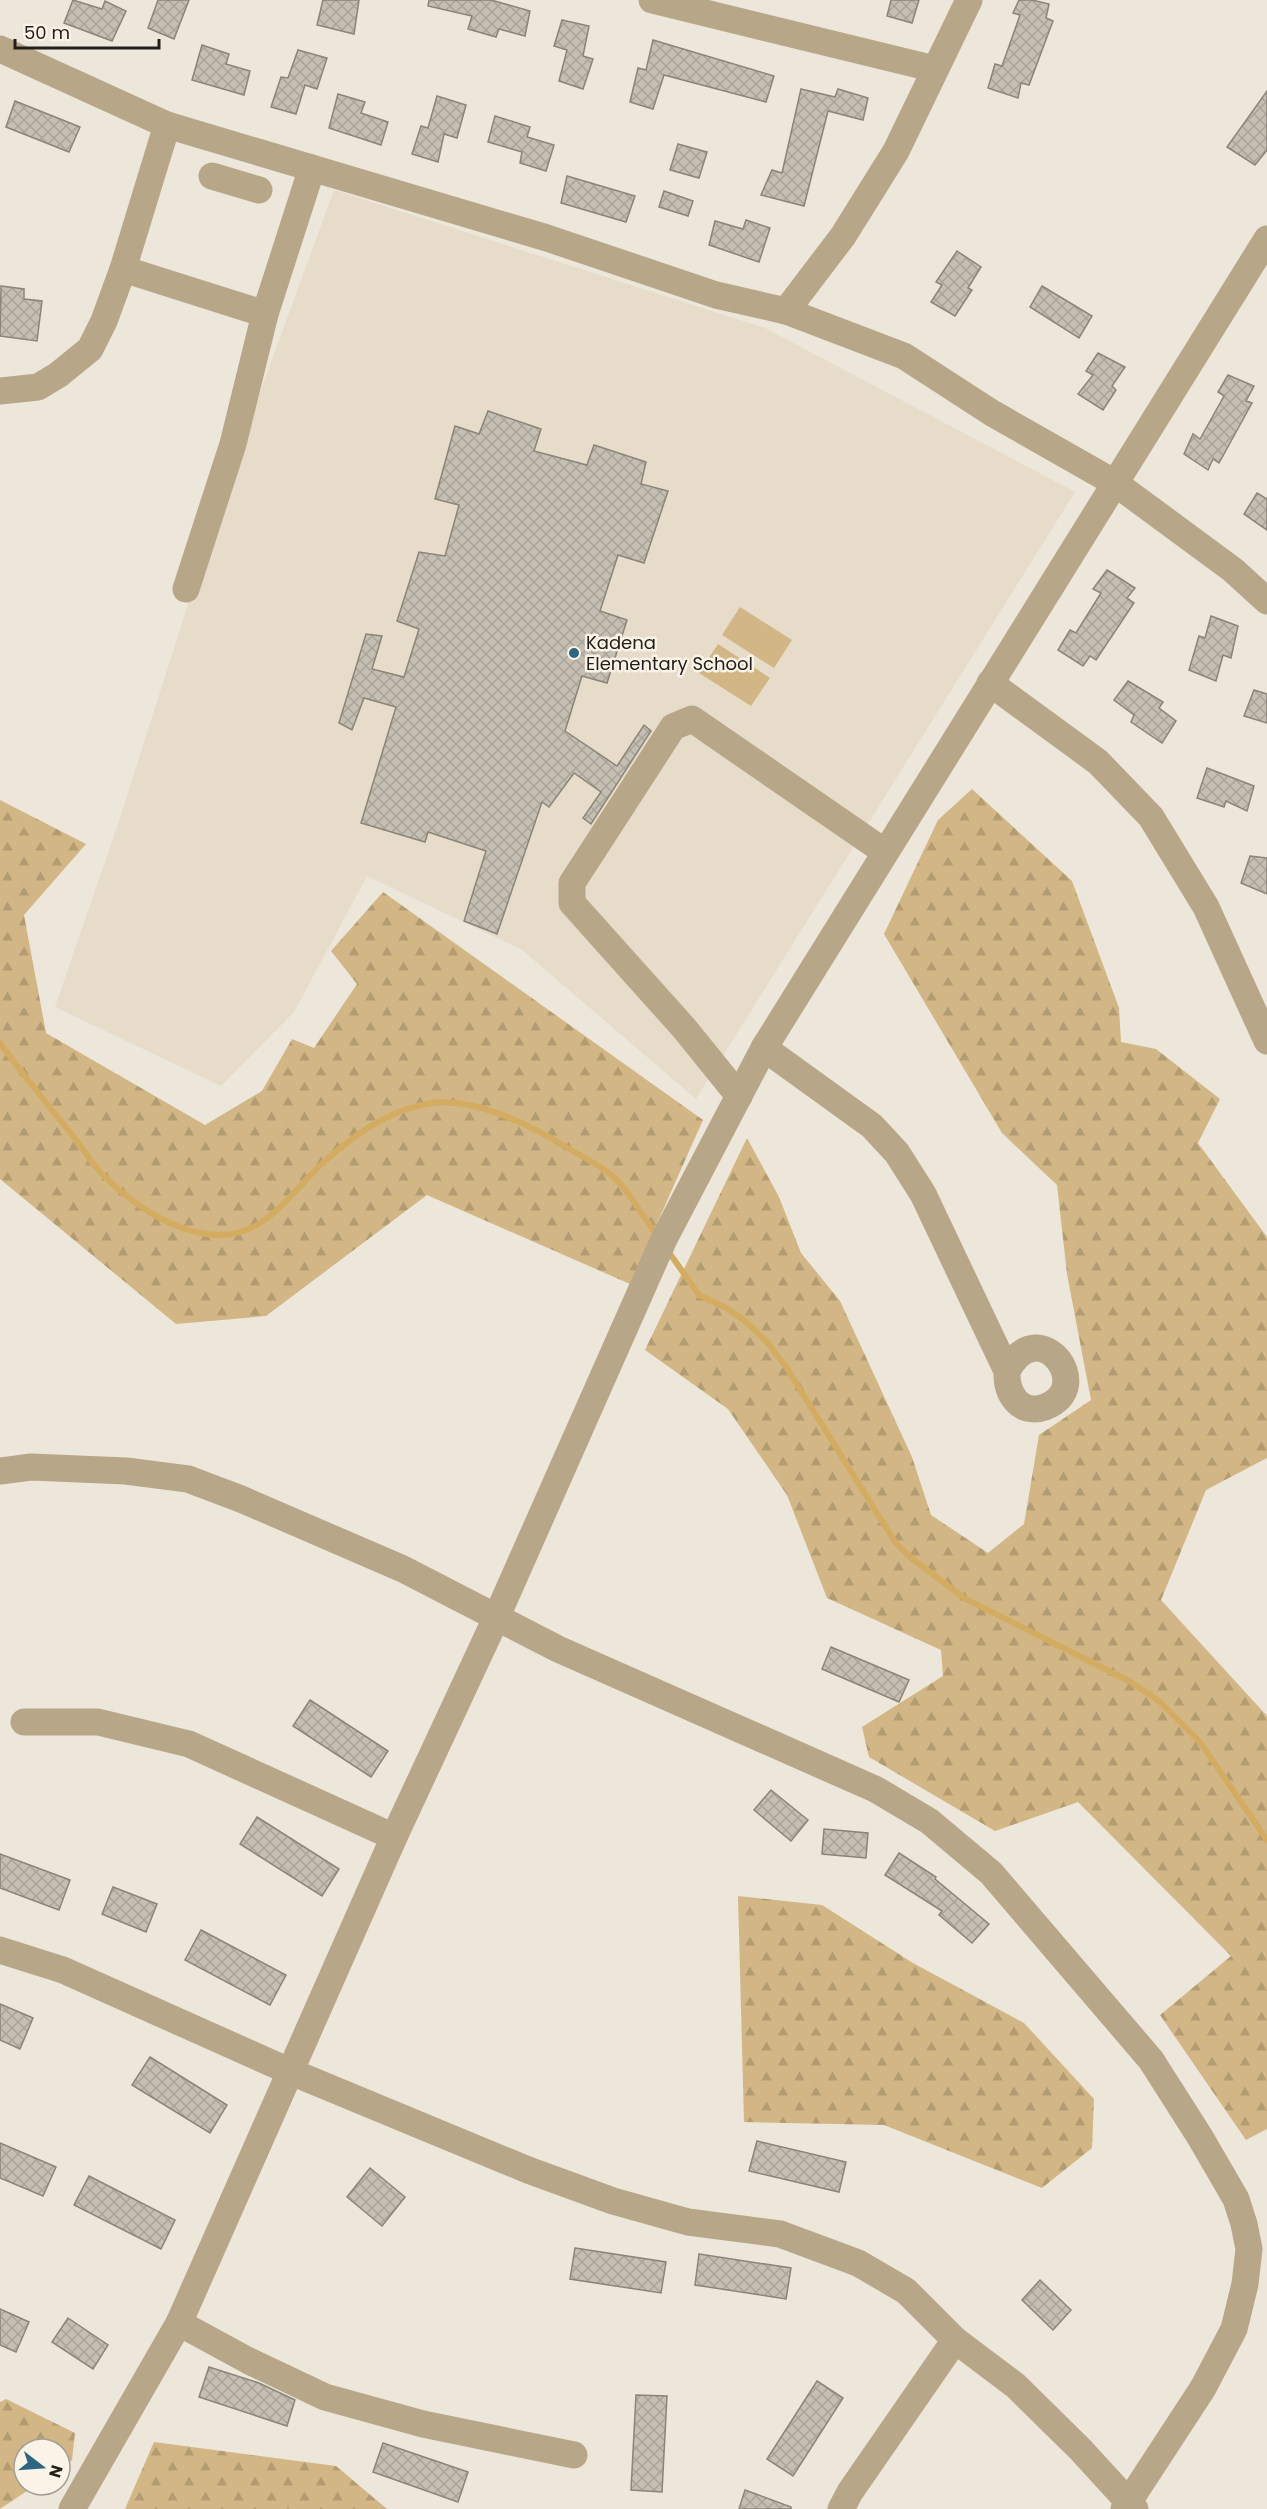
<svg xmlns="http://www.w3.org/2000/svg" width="1267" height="2509" font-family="Poppins,sans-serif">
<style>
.built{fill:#e7dcc9}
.forest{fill:url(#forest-firs)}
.pitch{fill:#d2b685}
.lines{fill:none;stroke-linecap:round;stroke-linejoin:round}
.stream{stroke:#d4ac61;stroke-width:6}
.building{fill:url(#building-cross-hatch);stroke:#8a8479;stroke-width:1.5}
.minor{stroke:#b8a688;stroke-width:27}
.poi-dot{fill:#2e6580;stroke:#faf3e7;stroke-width:2}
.labels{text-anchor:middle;stroke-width:5;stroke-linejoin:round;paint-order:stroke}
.poi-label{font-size:18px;fill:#23201c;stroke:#faf3e7;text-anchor:start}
</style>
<defs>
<pattern id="forest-firs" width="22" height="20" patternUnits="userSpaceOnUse" patternTransform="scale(1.5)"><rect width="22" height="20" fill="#d2b685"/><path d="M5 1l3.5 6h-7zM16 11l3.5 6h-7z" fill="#b49c72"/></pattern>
<pattern id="building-cross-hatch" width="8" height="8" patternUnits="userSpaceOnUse" patternTransform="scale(1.5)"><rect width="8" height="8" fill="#c5beb2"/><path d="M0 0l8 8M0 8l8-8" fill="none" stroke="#a9a398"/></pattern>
</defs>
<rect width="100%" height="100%" fill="#ede6da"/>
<polygon class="built" points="334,190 765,328 1075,492 696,1099 522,950 367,876 294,1012 221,1086 55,1007 120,818 223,494"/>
<g class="forest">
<polygon points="972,789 1072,881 1119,1008 1121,1042 1156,1049 1220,1099 1198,1143 1267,1237 1267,1458 1206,1490 1161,1600 1267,1716 1267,2129 1246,2140 1160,2015 1231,1956 1078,1802 995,1831 869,1757 862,1727 943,1676 941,1650 827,1598 787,1495 728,1409 645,1350 747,1138 779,1197 801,1253 840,1301 912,1457 931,1515 988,1553 1024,1524 1039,1435 1091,1400 1067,1274 1057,1185 1002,1133 884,934 938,820"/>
<polygon points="0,800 86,844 24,915 46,1033 205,1125 262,1091 292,1039 314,1048 357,984 331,951 383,892 703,1120 630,1284 427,1195 266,1316 176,1324 0,1179"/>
<polygon points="738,1896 822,1905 913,1963 1024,2023 1094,2099 1092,2148 1042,2188 884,2125 744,2122"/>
<polygon points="6,2399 75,2433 72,2460 60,2469 60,2449 24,2449 24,2485 36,2485 0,2509 0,2402"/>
<polygon points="154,2442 336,2466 387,2509 125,2509"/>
</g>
<g class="pitch">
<polygon points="740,607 792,640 774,668 722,635"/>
<polygon points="718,644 770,678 751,706 699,673"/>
</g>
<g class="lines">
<g class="stream">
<path d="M0,1043C23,1075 48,1105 73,1136C82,1147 90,1161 100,1172C130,1203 173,1233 217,1235C267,1237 293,1189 326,1160C354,1135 393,1108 432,1103C473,1097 530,1125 564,1146C579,1155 606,1168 617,1180C632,1197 644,1217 657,1236"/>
<polyline points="668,1251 699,1295 726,1308 744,1320 767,1342 786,1367 895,1542 910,1557 964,1598 1129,1681 1159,1701 1200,1742 1267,1840"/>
</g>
</g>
<g class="building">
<polygon points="73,0 102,9 105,1 126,11 112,41 64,23"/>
<polygon points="158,0 189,0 174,39 148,28"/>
<polygon points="323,0 359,0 354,34 317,25"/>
<polygon points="429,0 491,0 530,11 525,36 499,29 496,37 468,29 472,16 428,6"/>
<polygon points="891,0 919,0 912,23 887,16"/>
<polygon points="1019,0 1032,0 1049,4 1046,18 1053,21 1029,85 1021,83 1018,98 988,88 995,64 1002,66 1020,15 1013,13"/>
<polygon points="562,20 589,26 583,56 593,59 583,89 559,81 567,50 554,46"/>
<polygon points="653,40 774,76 766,102 664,75 653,109 630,102 638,68 646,70"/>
<polygon points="202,45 229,54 226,64 250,71 244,95 192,80"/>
<polygon points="298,50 327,58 317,89 305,85 296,114 271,107 281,77 288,78"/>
<polygon points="801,89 835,97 838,89 868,98 863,120 828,111 804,206 761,195 772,170 782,173"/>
<polygon points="1267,91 1267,150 1255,165 1227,147"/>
<polygon points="338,94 365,102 361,113 388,122 381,145 329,128"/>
<polygon points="437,96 466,105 457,138 444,134 438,162 412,154 421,126 428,128"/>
<polygon points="15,101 80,127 69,152 6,127"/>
<polygon points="495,116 530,127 527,137 554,145 546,171 520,163 522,152 488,142"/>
<polygon points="678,144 707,152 699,178 670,170"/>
<polygon points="567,176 635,196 626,222 561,203"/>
<polygon points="664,191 693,201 688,216 659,207"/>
<polygon points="746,220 770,228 759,262 709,245 715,221 743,229"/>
<polygon points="957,251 981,267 968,288 972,290 955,316 931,302 942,285 936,282"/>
<polygon points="1,286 24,289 24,299 42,301 37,341 0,336"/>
<polygon points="1042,286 1092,316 1079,338 1030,307"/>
<polygon points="1098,353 1125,367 1112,386 1116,390 1103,410 1078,394 1093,375 1086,371"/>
<polygon points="1228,375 1254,386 1246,401 1252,403 1219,463 1213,459 1208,470 1184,454 1193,434 1200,439 1224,396 1218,392"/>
<polygon points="488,411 541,429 534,451 587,465 594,445 646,462 641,484 668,491 644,563 618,555 600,611 627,620 607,683 582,676 565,731 617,766 644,725 651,731 591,824 583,818 601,792 574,773 549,807 542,802 497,934 464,921 486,851 428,832 425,842 361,823 396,707 364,698 352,730 339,723 366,634 382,636 372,669 404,677 419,629 397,621 419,552 445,556 459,505 435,499 455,426 479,434"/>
<polygon points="1257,493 1267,499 1267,530 1244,514"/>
<polygon points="1107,570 1135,588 1127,598 1134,603 1096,660 1090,656 1083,666 1058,650 1070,630 1076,633 1101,593 1093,589"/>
<polygon points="1211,616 1238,626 1231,658 1223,655 1216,681 1189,670 1199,636 1205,638"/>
<polygon points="1128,681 1163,702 1159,708 1176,721 1162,743 1131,722 1134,715 1114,700"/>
<polygon points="1254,690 1267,694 1267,723 1244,716"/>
<polygon points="1207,768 1254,786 1247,811 1226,801 1224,807 1197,798"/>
<polygon points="1250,856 1267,858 1267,894 1241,883"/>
<polygon points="831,1647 909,1680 899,1702 822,1669"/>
<polygon points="310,1700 388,1751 371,1777 293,1726"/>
<polygon points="771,1790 808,1820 791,1841 754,1810"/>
<polygon points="257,1817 339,1869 322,1896 240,1844"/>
<polygon points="824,1829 868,1833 866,1858 822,1854"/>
<polygon points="899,1853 936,1877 935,1879 989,1924 972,1943 939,1915 942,1911 885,1875"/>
<polygon points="0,1854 70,1880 59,1910 0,1888"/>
<polygon points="113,1887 157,1904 146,1932 102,1914"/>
<polygon points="201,1930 286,1975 270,2005 185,1960"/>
<polygon points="0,2004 33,2018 20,2049 0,2040"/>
<polygon points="150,2057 227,2105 210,2133 132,2085"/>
<polygon points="757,2141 846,2162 839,2192 749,2171"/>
<polygon points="0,2143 56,2167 43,2196 0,2178"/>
<polygon points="370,2168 405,2197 382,2226 347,2197"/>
<polygon points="89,2176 175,2220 161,2249 74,2205"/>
<polygon points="575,2248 666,2262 661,2293 570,2279"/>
<polygon points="699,2254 791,2268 786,2299 695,2285"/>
<polygon points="1040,2280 1071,2310 1053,2330 1022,2300"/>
<polygon points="0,2309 29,2322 16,2352 0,2345"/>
<polygon points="68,2318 108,2345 93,2369 52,2342"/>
<polygon points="209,2367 259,2383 295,2400 287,2426 199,2397"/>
<polygon points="817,2381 843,2398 793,2476 767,2459"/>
<polygon points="636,2395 667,2396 662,2492 631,2490"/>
<polygon points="383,2443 468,2472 458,2502 373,2472"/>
<polygon points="745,2490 791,2507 791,2509 739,2509"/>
</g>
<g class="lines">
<g class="minor">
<polyline points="652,0 935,69"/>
<polyline points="0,49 167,125 547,238 716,295 786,311 904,356 992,413 1115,483 1233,570 1267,601"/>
<polyline points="212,176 259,190"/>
<polyline points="123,269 265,314"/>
<polyline points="786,311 843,236 896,151 969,0"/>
<polyline points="0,391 38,387 58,375 90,349 104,321 123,269 167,125"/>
<polyline points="186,589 233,444 265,314 312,168"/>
<polyline points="990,683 1098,762 1151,817 1206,907 1267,1041"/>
<path d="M764,1048L872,1126L897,1153L923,1194L1007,1371C1006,1393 1019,1416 1045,1407C1097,1388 1039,1310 1007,1371"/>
<polyline points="739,1096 684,1028 572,903 572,883 673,727 692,719 885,852"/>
<polyline points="0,1471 31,1467 126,1471 188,1479 241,1499 403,1569 558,1649 875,1789 929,1821 991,1873 1151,2060 1200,2137 1236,2199 1244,2224 1249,2249 1245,2284 1234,2329 1203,2388 1124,2509"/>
<polyline points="24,1722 98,1722 189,1744 394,1837"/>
<polyline points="0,1950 63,1970 289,2071 528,2170 613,2201 688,2222 780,2234 858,2263 906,2291 955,2340 1016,2386 1080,2449 1135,2509"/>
<polyline points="179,2323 249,2361 325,2397 423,2424 574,2455"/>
<polyline points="72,2509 179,2323 394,1837 497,1616 664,1239 764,1048 1267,239"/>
<polyline points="841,2509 850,2492 955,2340"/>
</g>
</g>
<circle class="poi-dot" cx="574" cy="653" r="6"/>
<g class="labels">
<g class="poi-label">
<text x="586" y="649">Kadena<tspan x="586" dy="21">Elementary School</tspan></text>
</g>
</g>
<g transform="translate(42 2467) rotate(107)"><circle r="28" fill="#faf3e7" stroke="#a49f96" stroke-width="1.5"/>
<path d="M0-4.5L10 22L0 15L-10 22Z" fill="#2e6580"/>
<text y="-9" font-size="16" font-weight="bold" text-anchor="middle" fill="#23201c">N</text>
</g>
<path d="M15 39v9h144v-9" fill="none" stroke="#23201c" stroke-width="3"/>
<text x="24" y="39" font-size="18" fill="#23201c" stroke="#faf3e7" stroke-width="4.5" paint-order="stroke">50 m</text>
</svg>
